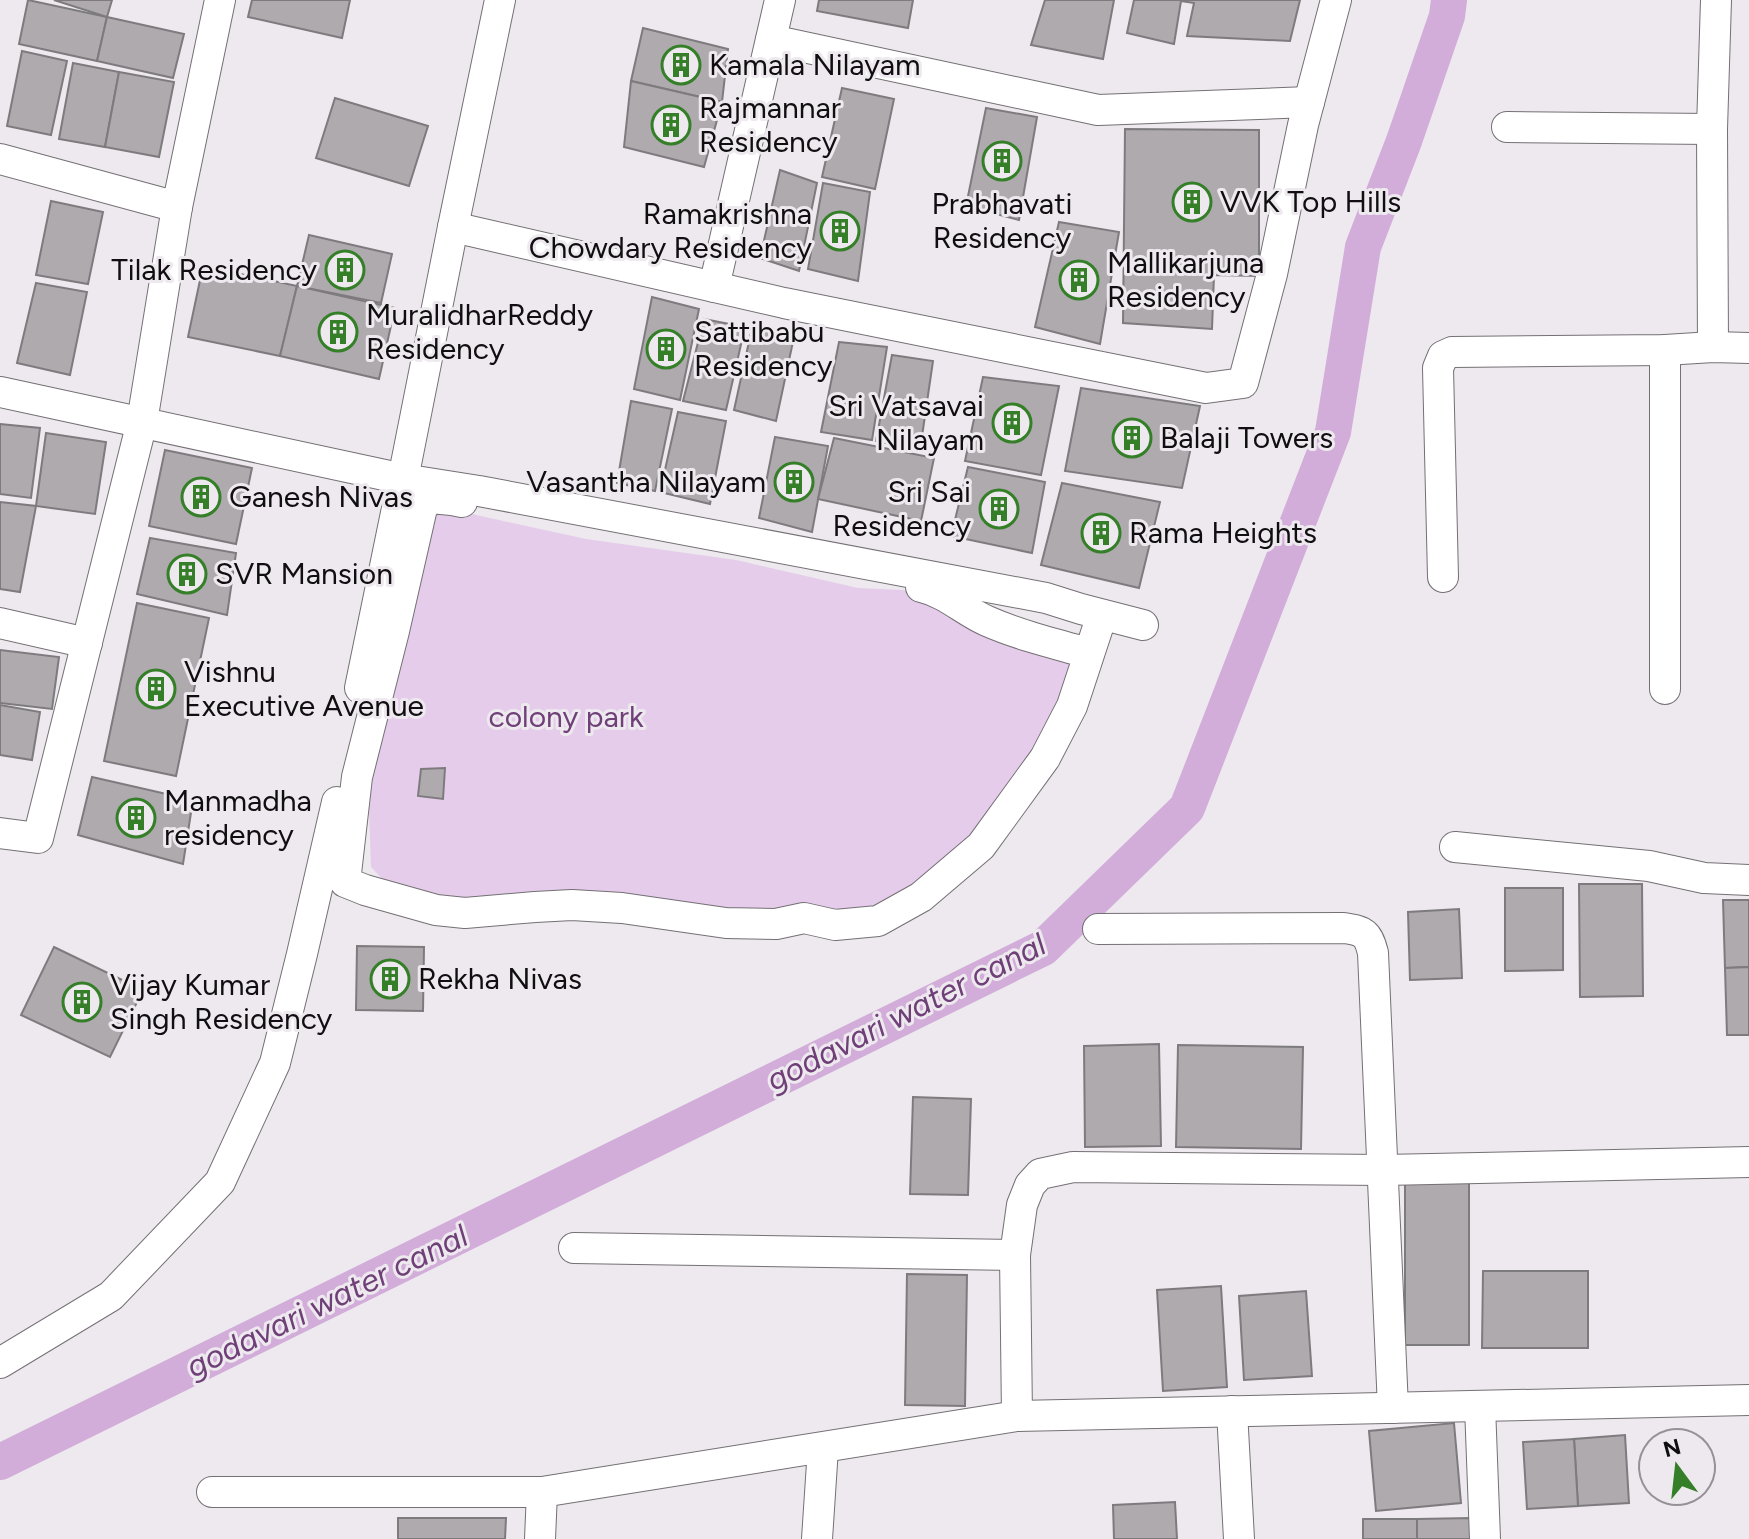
<svg xmlns="http://www.w3.org/2000/svg" width="1749" height="1539" font-family="Figtree,sans-serif">
<style>
.green{fill:#e5ccea}
.lines{fill:none;stroke-linecap:round;stroke-linejoin:round}
.canal{stroke:#d2add9;stroke-width:36}
.building{fill:#aeaaae;stroke:#7e7b7f;stroke-width:2}
.street-casing{stroke:#747074;stroke-width:32}
.street{stroke:#fff;stroke-width:30}
.labels{text-anchor:middle;stroke-width:6;stroke-linejoin:round;paint-order:stroke}
.poi-label{font-size:30px;fill:#100e10;stroke:#ede9ee;text-anchor:start}
.park-label{font-size:30px;fill:#704179;stroke:#ede9ee}
.water-label{font-size:32px;font-style:italic;fill:#6f4078;stroke:#ede9ee}
</style>
<rect width="100%" height="100%" fill="#ede9ee"/>
<polygon class="green" points="443,503 476,515 586,539 736,560 858,588 923,591 1080,657 1041,745 954,861 876,906 837,915 750,911 651,901 615,892 499,902 431,895 390,887 371,867 368,779 428,506"/>
<g class="lines">
<polyline class="canal" points="0,1462 1043,948 1187,808 1333,432 1363,247 1404,141 1447,16 1449,0"/>
</g>
<g class="building">
<polygon points="28,0 107,17 97,61 19,44"/>
<polygon points="54,0 112,0 107,17"/>
<polygon points="252,0 350,0 342,38 248,17"/>
<polygon points="819,0 913,0 908,28 817,11"/>
<polygon points="1045,0 1114,0 1103,59 1031,45"/>
<polygon points="1134,0 1300,0 1290,41 1187,36 1194,3 1181,1 1174,44 1127,33"/>
<polygon points="107,17 184,34 173,78 97,61"/>
<polygon points="643,28 728,49 722,102 631,81"/>
<polygon points="22,51 67,61 51,135 7,126"/>
<polygon points="73,63 119,72 105,147 59,139"/>
<polygon points="119,72 174,82 159,157 105,147"/>
<polygon points="631,81 722,102 704,167 624,147"/>
<polygon points="842,88 894,99 875,189 822,177"/>
<polygon points="335,98 428,126 409,186 316,158"/>
<polygon points="986,108 1037,117 1019,220 966,206"/>
<polygon points="1125,129 1259,130 1259,276 1214,275 1212,329 1123,323"/>
<polygon points="780,170 817,183 799,271 760,258"/>
<polygon points="823,183 870,192 858,281 808,269"/>
<polygon points="51,201 103,212 88,284 36,275"/>
<polygon points="1059,222 1119,232 1100,344 1035,327"/>
<polygon points="309,235 392,254 381,303 297,286"/>
<polygon points="203,266 297,286 280,356 188,337"/>
<polygon points="36,283 87,292 70,375 17,363"/>
<polygon points="297,286 395,308 379,379 280,356"/>
<polygon points="652,297 699,309 680,400 634,389"/>
<polygon points="704,319 745,327 726,410 683,401"/>
<polygon points="752,328 794,337 776,421 734,410"/>
<polygon points="839,342 887,347 872,440 821,432"/>
<polygon points="892,355 933,361 920,450 876,441"/>
<polygon points="983,377 1059,386 1041,475 965,461"/>
<polygon points="1081,388 1200,406 1182,488 1065,471"/>
<polygon points="631,401 672,409 655,491 617,483"/>
<polygon points="678,412 726,421 710,504 660,492"/>
<polygon points="0,424 40,428 31,498 0,494"/>
<polygon points="46,433 106,442 95,514 36,506"/>
<polygon points="775,437 828,446 812,532 759,518"/>
<polygon points="834,438 934,458 921,521 818,499"/>
<polygon points="165,450 252,468 236,544 149,526"/>
<polygon points="968,467 1045,482 1032,553 951,536"/>
<polygon points="1062,483 1160,502 1139,588 1041,565"/>
<polygon points="0,502 36,506 20,592 0,589"/>
<polygon points="150,538 236,553 227,615 137,594"/>
<polygon points="137,603 209,618 176,776 104,761"/>
<polygon points="0,650 59,657 52,709 0,703"/>
<polygon points="0,705 40,712 32,760 0,755"/>
<polygon points="445,768 443,799 418,796 421,769"/>
<polygon points="92,777 193,800 183,864 78,835"/>
<polygon points="1579,884 1642,884 1643,996 1580,997"/>
<polygon points="1505,888 1563,888 1563,970 1505,971"/>
<polygon points="1723,900 1749,900 1749,967 1725,968"/>
<polygon points="1459,909 1462,978 1410,980 1408,912"/>
<polygon points="357,946 424,947 423,1011 356,1010"/>
<polygon points="54,947 143,990 110,1057 21,1015"/>
<polygon points="1749,967 1749,1035 1727,1035 1725,968"/>
<polygon points="1159,1044 1161,1146 1085,1147 1084,1046"/>
<polygon points="1178,1045 1303,1047 1301,1149 1176,1147"/>
<polygon points="913,1097 971,1099 968,1195 910,1194"/>
<rect x="1405" y="1182" width="64" height="163"/>
<polygon points="1483,1271 1588,1271 1588,1348 1482,1348"/>
<polygon points="907,1274 967,1275 965,1406 905,1405"/>
<polygon points="1221,1286 1227,1387 1163,1391 1157,1290"/>
<polygon points="1306,1291 1312,1376 1244,1380 1239,1296"/>
<polygon points="1454,1423 1461,1503 1376,1511 1369,1431"/>
<polygon points="1625,1435 1629,1503 1578,1506 1574,1439"/>
<polygon points="1574,1439 1578,1506 1527,1509 1523,1442"/>
<polygon points="1175,1502 1177,1539 1114,1539 1113,1505"/>
<polygon points="398,1518 506,1518 505,1539 398,1539"/>
<polygon points="1472,1518 1472,1539 1417,1539 1417,1519"/>
<rect x="1363" y="1519" width="54" height="20"/>
</g>
<g class="lines">
<g class="street-casing">
<g id="street">
<polyline points="771,40 1098,110 1309,102"/>
<polyline points="1507,127 1712,129"/>
<polyline points="0,159 177,207 220,0"/>
<polyline points="453,227 500,0"/>
<polyline points="714,287 780,0"/>
<polyline points="1713,347 1712,129 1716,0"/>
<polyline points="1665,350 1665,689"/>
<polyline points="0,392 403,479 360,688"/>
<polyline points="462,502 452,500 430,498 422,508 394,631 357,777 345,882 365,890 436,910 465,913 535,907 572,905 622,908 726,923 776,924 804,918 835,925 878,921 921,897 981,846 1045,758 1072,706 1102,615"/>
<polyline points="1443,577 1438,368 1443,356 1452,352 1665,350 1713,347 1749,348"/>
<path d="M921,587C947,593 964,611 987,621C1019,635 1055,644 1088,653"/>
<polyline points="0,623 87,643"/>
<polyline points="1143,625 1081,609 1046,598 479,491 403,479 453,227 784,303 1206,388 1243,383 1272,274 1303,125 1336,0"/>
<polyline points="0,833 38,838 142,422 177,207"/>
<polyline points="1455,847 1649,866 1704,878 1749,880"/>
<path d="M1098,929L1344,928C1364,931 1368,933 1373,953L1393,1408"/>
<polyline points="574,1248 1015,1255"/>
<polyline points="0,1363 111,1296 220,1182 275,1063 302,954 337,802"/>
<polyline points="1480,1406 1485,1539"/>
<polyline points="1232,1411 1239,1539"/>
<polyline points="1017,1416 1015,1255 1022,1205 1030,1185 1040,1174 1073,1167 1384,1170 1749,1162"/>
<polyline points="212,1492 542,1492 1017,1416 1749,1400"/>
<polyline points="540,1539 542,1492"/>
<polyline points="817,1539 823,1448"/>
</g>
</g>
<use href="#street" class="street"/>
</g>
<defs>
<g id="building-ring" transform="scale(2)"><circle r="9.5" fill="#ede9ee" stroke="#347f27" stroke-width="1.5"/><path d="M-4-6H4V6H1V3H-1V6H-4ZM-2.5-4.3h1.7v1.8h-1.7ZM.8-4.3h1.7v1.8H.8ZM-2.5-1h1.7V.8h-1.7ZM.8-1h1.7V.8H.8Z" fill="#347f27"/></g>
</defs>
<g fill-rule="evenodd">
<use href="#building-ring" x="681" y="65"/>
<use href="#building-ring" x="671" y="125"/>
<use href="#building-ring" x="1002" y="161"/>
<use href="#building-ring" x="1192" y="202"/>
<use href="#building-ring" x="840" y="231"/>
<use href="#building-ring" x="345" y="270"/>
<use href="#building-ring" x="1079" y="280"/>
<use href="#building-ring" x="338" y="332"/>
<use href="#building-ring" x="666" y="349"/>
<use href="#building-ring" x="1012" y="423"/>
<use href="#building-ring" x="1132" y="438"/>
<use href="#building-ring" x="794" y="482"/>
<use href="#building-ring" x="201" y="497"/>
<use href="#building-ring" x="999" y="509"/>
<use href="#building-ring" x="1101" y="533"/>
<use href="#building-ring" x="187" y="574"/>
<use href="#building-ring" x="156" y="689"/>
<use href="#building-ring" x="136" y="818"/>
<use href="#building-ring" x="390" y="979"/>
<use href="#building-ring" x="82" y="1002"/>
</g>
<g class="labels">
<g class="poi-label">
<text x="709" y="75">Kamala Nilayam</text>
<text x="699" y="118">Rajmannar<tspan x="699" dy="34">Residency</tspan></text>
<text x="1220" y="212">VVK Top Hills</text>
<text x="1002" y="214" text-anchor="middle">Prabhavati<tspan x="1002" dy="34">Residency</tspan></text>
<text x="812" y="224" text-anchor="end">Ramakrishna<tspan x="812" dy="34">Chowdary Residency</tspan></text>
<text x="1107" y="273">Mallikarjuna<tspan x="1107" dy="34">Residency</tspan></text>
<text x="317" y="280" text-anchor="end">Tilak Residency</text>
<text x="366" y="325">MuralidharReddy<tspan x="366" dy="34">Residency</tspan></text>
<text x="694" y="342">Sattibabu<tspan x="694" dy="34">Residency</tspan></text>
<text x="984" y="416" text-anchor="end">Sri Vatsavai<tspan x="984" dy="34">Nilayam</tspan></text>
<text x="1160" y="448">Balaji Towers</text>
<text x="766" y="492" text-anchor="end">Vasantha Nilayam</text>
<text x="971" y="502" text-anchor="end">Sri Sai<tspan x="971" dy="34">Residency</tspan></text>
<text x="229" y="507">Ganesh Nivas</text>
<text x="1129" y="543">Rama Heights</text>
<text x="215" y="584">SVR Mansion</text>
<text x="184" y="682">Vishnu<tspan x="184" dy="34">Executive Avenue</tspan></text>
<text x="164" y="811">Manmadha<tspan x="164" dy="34">residency</tspan></text>
<text x="418" y="989">Rekha Nivas</text>
<text x="110" y="995">Vijay Kumar<tspan x="110" dy="34">Singh Residency</tspan></text>
</g>
<g class="park-label">
<text x="566" y="727">colony park</text>
</g>
<g class="water-label">
<text transform="translate(906 1012) rotate(-27)" y="11">godavari water canal</text>
<text transform="translate(327 1301) rotate(-26)" y="11">godavari water canal</text>
</g>
</g>
<g transform="translate(1677 1467) rotate(345)"><circle r="38" fill="#ede9ee" stroke="#959195" stroke-width="2"/>
<path d="M0-6L14 30L0 20L-14 30Z" fill="#347f27"/>
<text y="-12" font-size="22" font-weight="bold" text-anchor="middle" fill="#100e10">N</text>
</g>
</svg>
